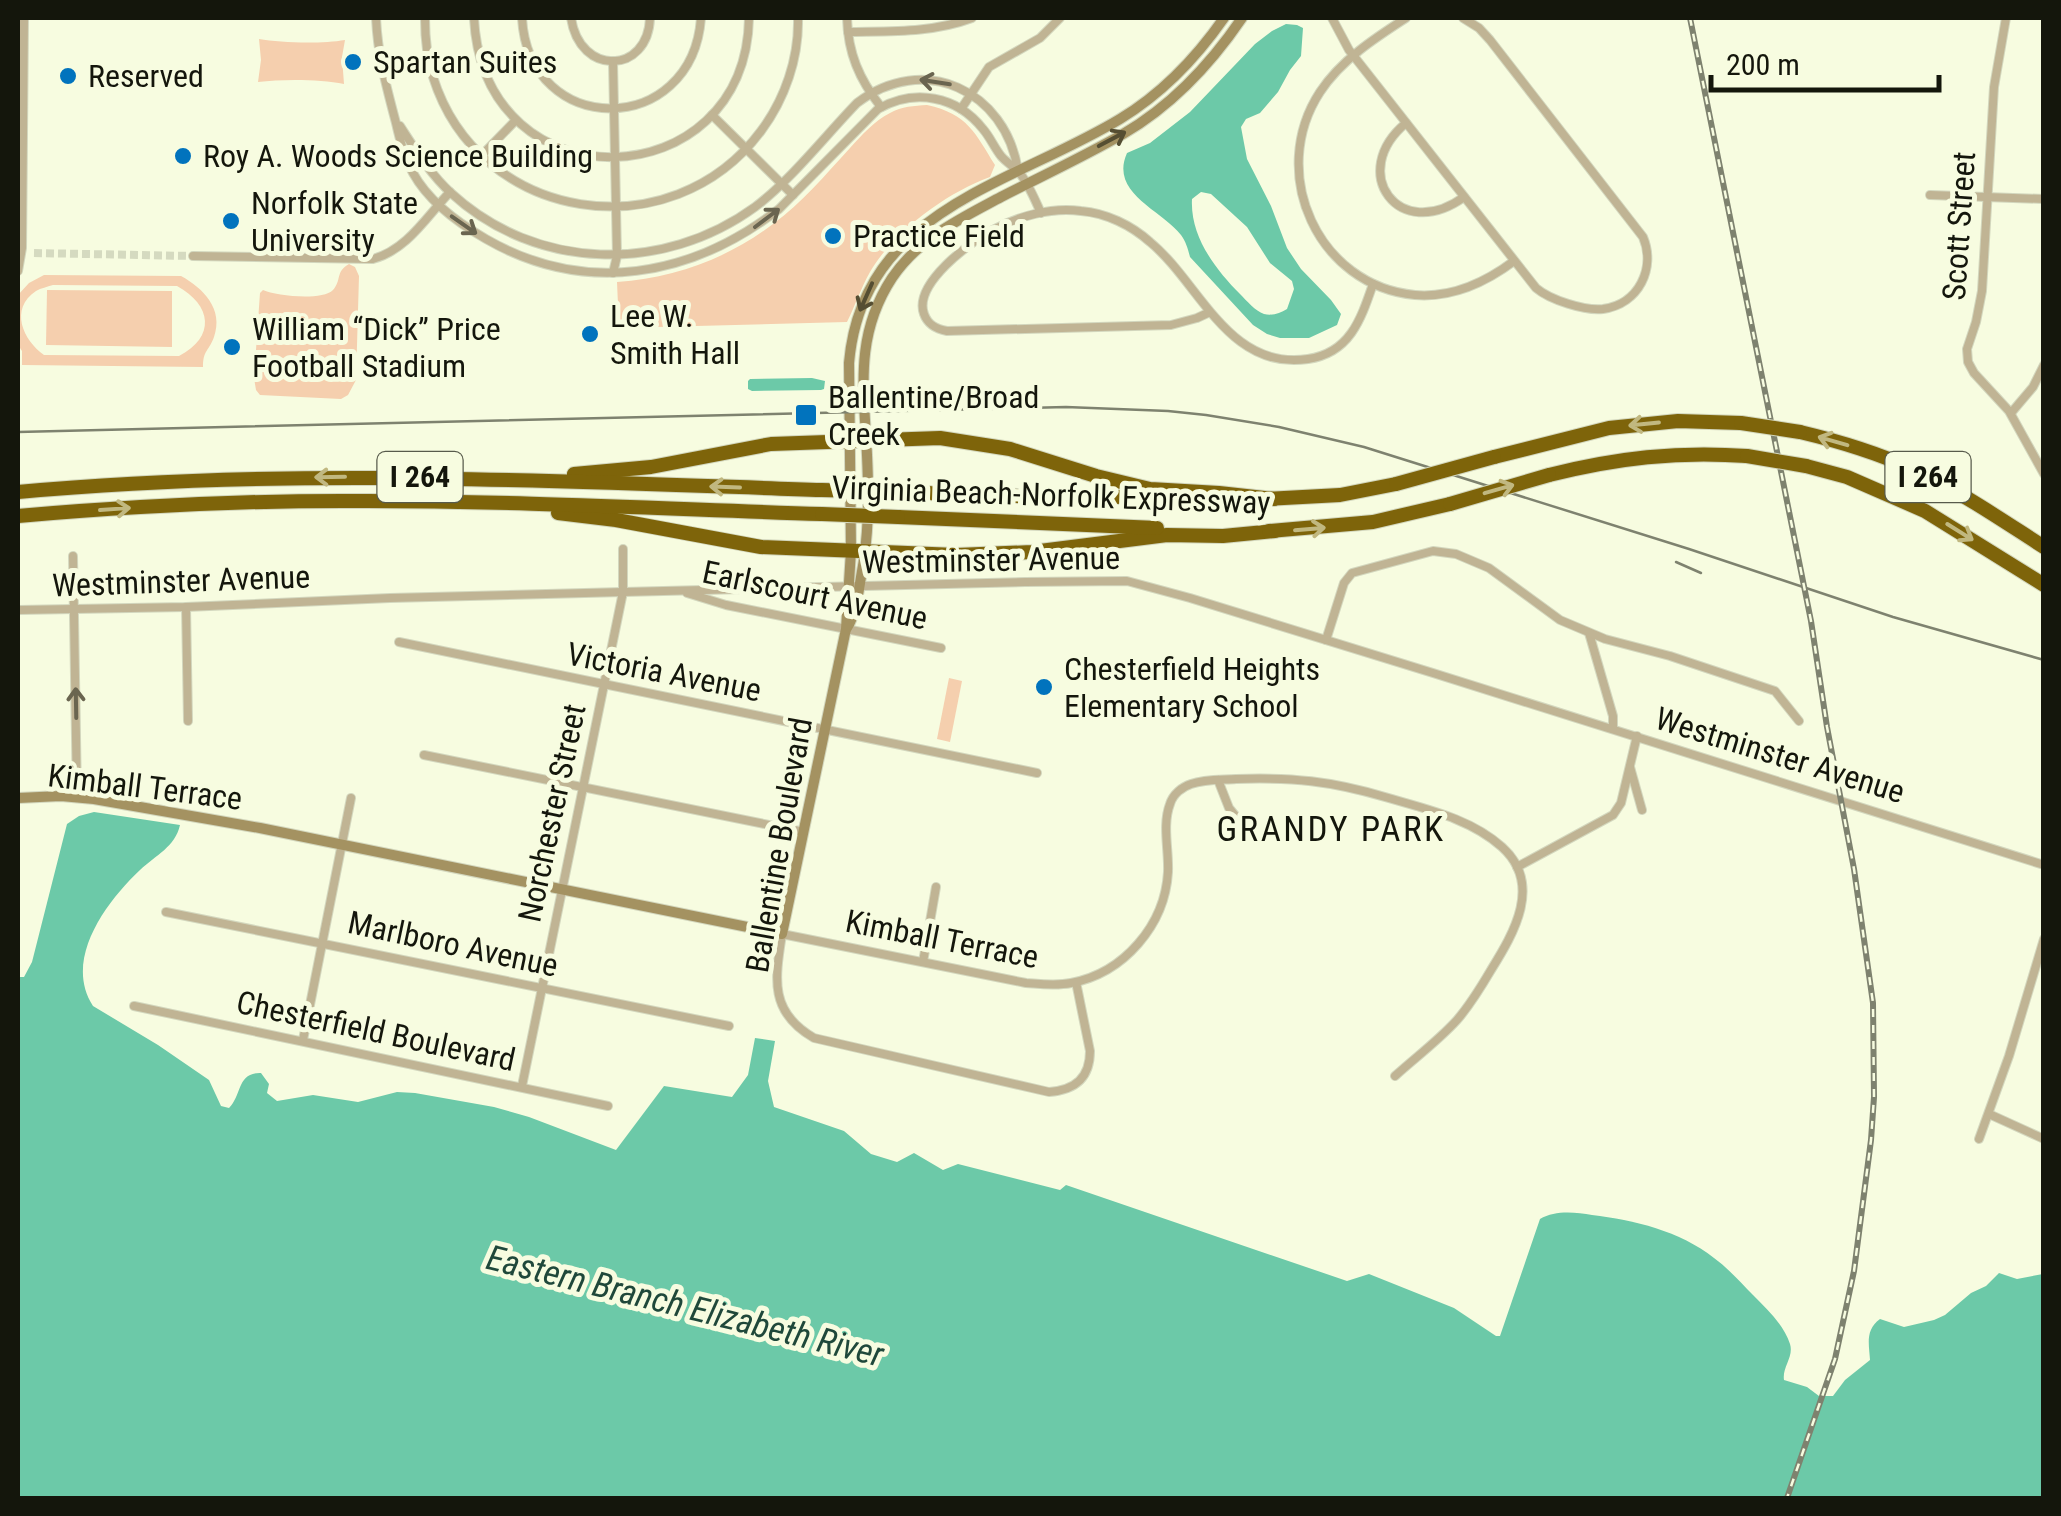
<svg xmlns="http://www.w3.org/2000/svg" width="2061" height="1516" font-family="'Roboto Condensed',sans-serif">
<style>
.green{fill:#f5cfae;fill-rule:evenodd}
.water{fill:#6cc9a8;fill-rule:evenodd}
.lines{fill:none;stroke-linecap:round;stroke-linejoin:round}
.street-tunnel{stroke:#d5dac0;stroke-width:8;stroke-dasharray:8 4;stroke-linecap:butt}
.street-casing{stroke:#d3d7be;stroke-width:10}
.secondary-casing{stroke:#d3d7be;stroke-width:12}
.highway-casing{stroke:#d3d7be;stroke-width:16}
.street{stroke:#c0b494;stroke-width:8}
.secondary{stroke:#a49261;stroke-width:10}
.highway{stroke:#7e640a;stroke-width:14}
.tram{stroke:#7e826f;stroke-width:2.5}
.rail-casing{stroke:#7e826f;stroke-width:6}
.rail{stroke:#f7fce0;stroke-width:2.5;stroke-dasharray:8;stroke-linecap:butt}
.highway-bridge-casing{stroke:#d3d7be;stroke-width:16;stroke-linecap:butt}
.highway-bridge{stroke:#7e640a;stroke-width:14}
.oneway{stroke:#6a6550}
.oneway2{stroke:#554e32}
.oneway3{stroke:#c1b880}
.poi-dot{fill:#0173bd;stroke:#f7fce0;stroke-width:4}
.labels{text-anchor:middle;stroke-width:10;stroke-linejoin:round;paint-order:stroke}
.shield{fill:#f7fce0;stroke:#585b4c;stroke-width:2.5}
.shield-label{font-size:30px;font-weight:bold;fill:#14160c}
.poi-label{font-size:32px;fill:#14160c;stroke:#f7fce0;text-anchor:start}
.street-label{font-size:32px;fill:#14160c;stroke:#f7fce0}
.neighbourhood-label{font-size:35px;letter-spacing:2.5px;fill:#14160c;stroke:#f7fce0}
.water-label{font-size:35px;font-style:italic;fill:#1f483a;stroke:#f7fce0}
</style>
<rect width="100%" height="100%" fill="#f7fce0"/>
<g class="green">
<path d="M259,39C281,43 322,44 345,40L342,57L344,84C320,79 282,79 258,82L261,60Z"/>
<path d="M927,105C968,114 975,133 995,165L990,177C946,193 893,232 870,272C861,288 855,306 847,322L619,328L617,282C674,278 727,259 773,224C802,203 825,175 850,148C862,135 874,121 890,113C902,106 914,106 927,105Z"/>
<path d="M349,264L355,267L359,276L356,380L348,395L341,399L260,395L256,390L254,378L260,293L263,290C276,296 322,301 333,290C342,280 335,272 349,264Z"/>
<path d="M44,275L181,276C203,288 224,309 214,337C209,351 203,350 203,367L22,365V351L18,345V295L29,283ZM53,285L177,286C212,305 216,337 179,356L44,355C23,340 9,309 36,291C41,288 47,287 53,285Z"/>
<polygon points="47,290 172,291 172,347 46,345"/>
<polygon points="949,678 962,681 950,742 937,739"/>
</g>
<g class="water">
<path d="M1286,24L1297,25L1303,28L1301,56L1290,70L1278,92L1260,113L1246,119L1241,127L1247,159L1271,206L1287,248L1301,269L1331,300L1341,314L1337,325L1309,338H1280L1267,334L1253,325L1190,257C1188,249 1186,242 1181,235C1162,210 1109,193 1127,153L1150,143L1190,112L1255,44L1272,31ZM1201,192L1211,194L1247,227L1270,263L1292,281L1294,289L1287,309C1280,313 1273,316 1264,314C1255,311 1247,301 1240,294C1215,269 1190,236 1192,199Z"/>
<polygon points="812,378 825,381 824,389 821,390 752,391 748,389 748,381 750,379"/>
<path d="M94,812L180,825C175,847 156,855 140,870C106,902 63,960 93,1006L158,1045L209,1080L221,1106L229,1108C242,1095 237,1072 261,1073L269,1084L267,1093L277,1101L313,1095L358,1102L397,1092L415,1093L494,1107L529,1117L616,1150L664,1086L732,1097L748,1075L755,1038L775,1041L768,1081L774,1107L844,1131L871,1154L897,1162L914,1153L943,1170L958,1164L1060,1190L1066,1185L1347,1281L1369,1274L1454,1308L1496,1336H1500L1540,1219C1555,1210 1575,1212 1592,1215C1634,1220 1680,1231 1714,1258C1728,1268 1741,1283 1753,1295C1767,1309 1784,1325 1790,1344C1794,1357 1782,1367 1784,1380L1807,1387L1819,1396H1833L1845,1380L1870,1360C1869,1344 1865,1330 1880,1319L1904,1327L1934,1320L1945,1315L1971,1293L1986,1286L1999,1273L2017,1279L2043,1274V1498H18V977H24L32,962L67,824L79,816Z"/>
</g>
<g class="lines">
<polyline class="street-tunnel" points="34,253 193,256"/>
<g class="street-casing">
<g id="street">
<path d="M376,18C378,57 386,85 396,123C400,140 404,157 413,173C429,202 458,223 486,239C585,296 691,277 779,209L878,109C915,88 957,96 983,129C990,137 994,147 1001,156C1006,162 1013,166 1018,171C1028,182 1035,200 1041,213"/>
<path d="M425,18C425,38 427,58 433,77C479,223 671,252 761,131C785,99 799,58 798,18"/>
<path d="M474,18C484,209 746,198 749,18"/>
<path d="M522,18C529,139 692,138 701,18"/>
<path d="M571,18C580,77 648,74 650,18"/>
<path d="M847,18C848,53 859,79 881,107"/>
<path d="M1332,18L1349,50L1536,288C1550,300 1585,311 1603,309C1639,304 1656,268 1643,237L1490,40L1479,28L1463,18"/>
<path d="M1406,18C1375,38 1341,60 1320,92C1267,173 1318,286 1415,295C1451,298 1486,282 1514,261"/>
<polyline points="2006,18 1994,87 1982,291 1976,322 1967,349 1968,362 1974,373 2009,411 2044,474"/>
<path d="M848,32C890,31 932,33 972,18"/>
<polyline points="613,61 617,256 613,273"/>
<polyline points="961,109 989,67 1040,38 1060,18"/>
<polyline points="712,115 793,195"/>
<path d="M1406,123C1347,172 1399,244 1464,197"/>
<path d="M400,126C415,149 430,174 451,193C536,271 663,274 755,207C790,181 826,135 857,103C923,52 1006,90 1018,171"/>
<polyline points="482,155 516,120"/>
<polyline points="1930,195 2044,199"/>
<path d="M193,256L373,259C407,250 427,216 450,192"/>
<polyline points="18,271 22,248 24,18"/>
<path d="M1210,312L1197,318L1171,325L947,331C936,329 928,325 924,314C913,284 970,242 993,230C1019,216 1051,207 1081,211C1106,213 1131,225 1150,242C1200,283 1228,371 1308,359C1350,353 1361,319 1373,284"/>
<polyline points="2011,413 2033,387 2044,365"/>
<polyline points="73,556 77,797"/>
<polyline points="687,593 726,605 941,648"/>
<polyline points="186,607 188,721"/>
<polyline points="18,610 186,607 390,598 623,592 1025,582 1127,581 1190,598 1433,673 2044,865"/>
<polyline points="1589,633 1613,716 1613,729"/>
<polyline points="1326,640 1344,583 1352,573 1433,551 1456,554 1489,568 1560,620 1605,639 1670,656 1775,691 1799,721"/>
<polyline points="399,642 1037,773"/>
<polyline points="424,755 804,832"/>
<polyline points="1630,767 1642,810"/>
<polyline points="1218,780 1229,808 1248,831"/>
<polyline points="1517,867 1613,815 1621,803 1637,736"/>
<polyline points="166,912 729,1026"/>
<polyline points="923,962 936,887"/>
<path d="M1076,982L1090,1051C1090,1078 1075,1090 1049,1092L814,1038C769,1012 775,979 782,934L1026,983C1041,984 1056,986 1071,983C1124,973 1165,925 1168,872C1169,850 1162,825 1170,804C1173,794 1182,787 1191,784C1205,779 1221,780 1236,779C1292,777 1331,781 1385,797C1425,809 1470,818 1502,847C1543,884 1514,933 1491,970C1481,987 1470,1005 1457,1020C1439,1040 1416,1057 1395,1076"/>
<polyline points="134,1006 608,1106"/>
<polyline points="303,1040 351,798"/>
<polyline points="522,1086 623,592 623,549"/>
<polyline points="1989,1114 2044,1139"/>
<polyline points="1979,1139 2009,1056 2044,939"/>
</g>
</g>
<g class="secondary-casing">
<g id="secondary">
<path d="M847,628C856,613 858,595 861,577C869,536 869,497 867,455C864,390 854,336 892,278C919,238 960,219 1001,197C1042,176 1083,157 1123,134C1173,105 1210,65 1242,18"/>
<path d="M18,798L61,796L94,799L260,828L782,934L846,629L851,551L849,363C862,210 1011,185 1120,119C1163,93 1196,58 1224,18"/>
</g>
</g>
<g class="highway-casing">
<g id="highway">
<path d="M1800,432C1838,441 1875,452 1910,468C1957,489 2000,519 2044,547"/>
<polyline points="1494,457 1609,428 1678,421 1741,423"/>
<polyline points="1806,466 1847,477 1925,511 2044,585"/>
<polyline points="574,474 651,467 771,444 940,438 1010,449 1096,476 1150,489 1219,493 1274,499"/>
<path d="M1549,475C1617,458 1677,451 1747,456"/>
<path d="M18,492C285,467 554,481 822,490"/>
<polyline points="894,492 1076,498 1153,496"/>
<polyline points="1265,499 1340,495 1396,484"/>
<polyline points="558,513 616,520 761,547 956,555 1032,552 1167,535 1223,536 1275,531"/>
<path d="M18,516C134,506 250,500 367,501C518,501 670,509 822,514"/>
<polyline points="898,517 1157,528"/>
<polyline points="1269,531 1373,522 1450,504"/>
</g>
</g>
<use href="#street" class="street"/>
<use href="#secondary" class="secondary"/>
<use href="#highway" class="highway"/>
<g class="tram">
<polyline points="18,432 1066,407 1168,411 1206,415 1279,427 1364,447 1689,549 1893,617 2044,660"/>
<polyline points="1676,562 1701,573"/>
</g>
<g class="rail-casing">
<polyline id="rail" points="1690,18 1811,621 1827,727 1854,869 1873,1003 1874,1097 1871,1140 1854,1271 1835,1359 1787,1498"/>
</g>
<use href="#rail" class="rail"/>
<g class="highway-bridge-casing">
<g id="highway-bridge">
<polyline points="1741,423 1800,432"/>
<polyline points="1747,456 1806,466"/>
<polyline points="1396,484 1494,457"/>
<polyline points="822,490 894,492"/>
<polyline points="1450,504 1549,475"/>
<polyline points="822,514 898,517"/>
</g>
</g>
<use href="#highway-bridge" class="highway-bridge"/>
</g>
<defs><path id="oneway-shaft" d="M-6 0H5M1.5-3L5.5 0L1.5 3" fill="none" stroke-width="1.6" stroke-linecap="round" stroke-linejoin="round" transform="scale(2.5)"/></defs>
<g class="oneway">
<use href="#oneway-shaft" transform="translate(935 82) rotate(-171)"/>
<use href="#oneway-shaft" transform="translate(767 218) rotate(-37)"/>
<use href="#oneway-shaft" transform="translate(464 225) rotate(35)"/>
<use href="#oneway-shaft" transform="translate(76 703) rotate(-91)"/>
</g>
<g class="oneway2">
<use href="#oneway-shaft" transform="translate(1112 139) rotate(-28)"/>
<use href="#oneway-shaft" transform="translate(866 297) rotate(114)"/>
</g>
<g class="oneway3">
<use href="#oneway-shaft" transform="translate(1644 424) rotate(174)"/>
<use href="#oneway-shaft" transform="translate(1833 441) rotate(-164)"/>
<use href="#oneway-shaft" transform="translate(330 477) rotate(179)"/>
<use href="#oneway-shaft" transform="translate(725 487) rotate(-178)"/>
<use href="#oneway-shaft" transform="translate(1499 489) rotate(-16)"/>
<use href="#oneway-shaft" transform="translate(115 509) rotate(-4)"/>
<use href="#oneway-shaft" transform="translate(1310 529) rotate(-5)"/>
<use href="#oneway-shaft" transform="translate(1960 532) rotate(32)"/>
</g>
<g class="poi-dot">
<circle cx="353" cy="62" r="10"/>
<circle cx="68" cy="76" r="10"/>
<circle cx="183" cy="156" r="10"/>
<circle cx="231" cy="221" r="10"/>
<circle cx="833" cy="236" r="10"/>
<circle cx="590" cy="334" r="10"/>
<circle cx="232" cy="347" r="10"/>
<rect x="794" y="403" width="24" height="24" rx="5"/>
<circle cx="1044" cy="687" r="10"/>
</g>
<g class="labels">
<g class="shield">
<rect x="377.5" y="452" width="85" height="50" rx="8"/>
<rect x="1885.5" y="452" width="85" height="50" rx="8"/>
</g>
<g class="shield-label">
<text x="420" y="487">I 264</text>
<text x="1928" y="487">I 264</text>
</g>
<g class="poi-label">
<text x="373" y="73">Spartan Suites</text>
<text x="88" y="87">Reserved</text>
<text x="203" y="167">Roy A. Woods Science Building</text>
<text x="251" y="214">Norfolk State<tspan x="251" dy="37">University</tspan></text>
<text x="853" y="247">Practice Field</text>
<text x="610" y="327">Lee W.<tspan x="610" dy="37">Smith Hall</tspan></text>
<text x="252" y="340">William “Dick” Price<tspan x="252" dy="37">Football Stadium</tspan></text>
<text x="828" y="408">Ballentine/Broad<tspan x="828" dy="37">Creek</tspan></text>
<text x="1064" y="680">Chesterfield Heights<tspan x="1064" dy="37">Elementary School</tspan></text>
</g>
<g class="street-label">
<text transform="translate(1959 226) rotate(-86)" y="11">Scott Street</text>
<text transform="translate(1051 495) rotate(2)" y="11">Virginia Beach-Norfolk Expressway</text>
<text transform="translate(991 560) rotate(-1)" y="11">Westminster Avenue</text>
<text transform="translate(181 581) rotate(-2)" y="11">Westminster Avenue</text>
<text transform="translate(815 595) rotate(12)" y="11">Earlscourt Avenue</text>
<text transform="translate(664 672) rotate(11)" y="11">Victoria Avenue</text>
<text transform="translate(1780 755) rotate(17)" y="11">Westminster Avenue</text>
<text transform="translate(145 787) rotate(7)" y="11">Kimball Terrace</text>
<text transform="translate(552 813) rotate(-78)" y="11">Norchester Street</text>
<text transform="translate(779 845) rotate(-80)" y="11">Ballentine Boulevard</text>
<text transform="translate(942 939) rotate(11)" y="11">Kimball Terrace</text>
<text transform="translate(453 944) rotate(12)" y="11">Marlboro Avenue</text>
<text transform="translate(376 1031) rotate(12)" y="11">Chesterfield Boulevard</text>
</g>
<g class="neighbourhood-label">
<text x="1331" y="841">GRANDY PARK</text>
</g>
<g class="water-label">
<text transform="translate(685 1306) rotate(14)" y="12">Eastern Branch Elizabeth River</text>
</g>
</g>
<rect width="2061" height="1516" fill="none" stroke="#14160c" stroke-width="40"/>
<path d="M1711 75v15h228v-15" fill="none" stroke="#14160c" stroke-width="5"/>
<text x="1726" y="75" font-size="30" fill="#14160c" stroke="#f7fce0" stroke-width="8" paint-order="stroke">200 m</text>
</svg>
